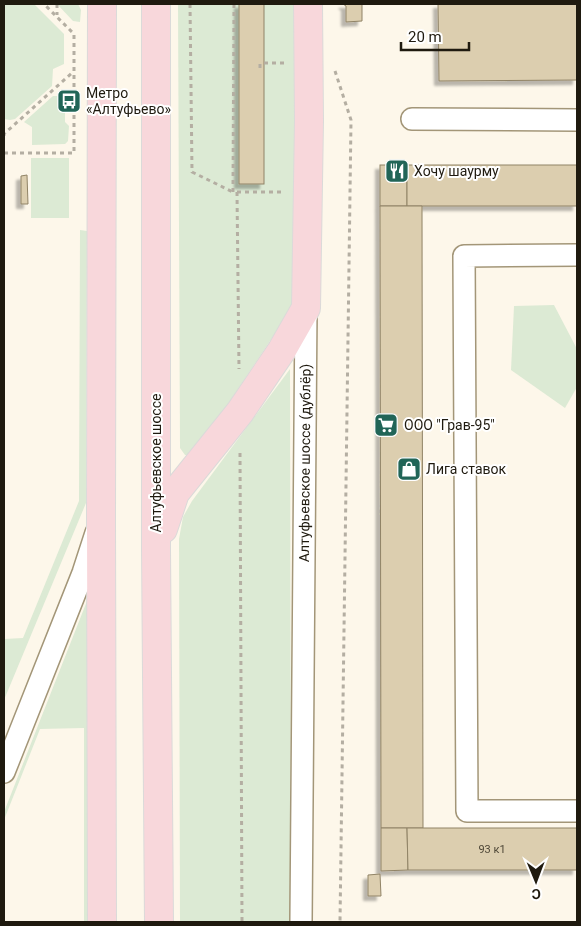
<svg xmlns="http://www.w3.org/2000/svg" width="581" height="926" font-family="Roboto,sans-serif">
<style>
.green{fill:#dcead4}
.building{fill:#dcceaf;stroke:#908366;filter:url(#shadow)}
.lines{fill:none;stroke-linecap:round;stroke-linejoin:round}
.minor-casing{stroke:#a39678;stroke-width:24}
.major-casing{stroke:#dbdad9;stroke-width:30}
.path{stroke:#b4aea2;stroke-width:3;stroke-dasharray:4 4;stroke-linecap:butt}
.minor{stroke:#fff;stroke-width:21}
.major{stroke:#f8d7db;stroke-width:28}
.labels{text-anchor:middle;stroke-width:4;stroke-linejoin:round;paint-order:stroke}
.number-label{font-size:11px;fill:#4e4737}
.poi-label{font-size:14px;fill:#1f1a0f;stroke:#fff;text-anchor:start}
.street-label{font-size:14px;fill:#1f1a0f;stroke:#fff}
</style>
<defs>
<filter id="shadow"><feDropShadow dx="-4.5" dy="4.5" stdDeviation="1" flood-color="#0004"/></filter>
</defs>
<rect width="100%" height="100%" fill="#fdf7ea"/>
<g class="green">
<polygon points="4,4 34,4 64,34 64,64 53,69 52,86 15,119 10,120 4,119"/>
<polygon points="57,4 78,4 81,10 80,22 73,21"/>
<polygon points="178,4 294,4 294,305 194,455 185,455 180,448"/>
<polygon points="53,96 59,96 65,99 65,122 69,126 68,141 65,144 32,145 32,127 24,122"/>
<rect x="31" y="158" width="38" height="60"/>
<polygon points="80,230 87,231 86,503 4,700 4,639 23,638 79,501"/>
<polygon points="554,305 577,349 577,387 565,408 511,370 514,306"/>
<polygon points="290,369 291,922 180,922 179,539 183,517 192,501"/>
<polygon points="87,601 87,922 84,922 84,728 40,729 4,820 4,812"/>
</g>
<g class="building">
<rect x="239" y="4" width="25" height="180"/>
<polygon points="343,4 362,4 362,21 346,22 346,6"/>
<polygon points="438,4 577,4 577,80 439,81"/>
<rect x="380" y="165" width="27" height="41"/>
<rect x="407" y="165" width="170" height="41"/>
<polygon points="27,175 28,204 21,204 21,176"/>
<polygon points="380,206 422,206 423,828 381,828"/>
<polygon points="381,828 407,828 408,870 381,871"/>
<polygon points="407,828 577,828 577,870 408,870"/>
<polygon points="380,874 381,896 368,896 368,875"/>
</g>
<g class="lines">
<g class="minor-casing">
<g id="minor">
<polyline points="412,119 577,120"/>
<polyline points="577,255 464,256 467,811 577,811"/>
<polyline points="4,772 83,573 96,533"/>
<path id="s1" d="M301,922L306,308"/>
</g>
</g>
<g class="major-casing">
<g id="major">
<polyline points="156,4 156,549 159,922"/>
<polyline points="163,529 175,493 240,412 282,350 306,308 309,121 308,4"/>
<polyline points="102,922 101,519 102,4"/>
</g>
</g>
<g class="path">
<polyline points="57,4 57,15"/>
<polyline points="190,4 192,172 233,192"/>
<polyline points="234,4 233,192 283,192"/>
<polyline points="264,63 284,63"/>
<polyline points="260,68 260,64"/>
<polyline points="335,71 351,120 340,922"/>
<polyline points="4,136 4,134 73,72"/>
<polyline points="4,153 74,153 74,34 44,4"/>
<polyline points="237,192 239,369"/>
<polyline points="240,453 242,922"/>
</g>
<use href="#minor" class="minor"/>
<use href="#major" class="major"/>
</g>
<defs>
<g id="bus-square" transform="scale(1.25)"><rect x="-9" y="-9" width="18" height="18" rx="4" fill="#216557" stroke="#fff"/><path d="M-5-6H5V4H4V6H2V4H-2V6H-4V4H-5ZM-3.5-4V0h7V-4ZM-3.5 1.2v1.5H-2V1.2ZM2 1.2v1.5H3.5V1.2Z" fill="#fff"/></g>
<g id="restaurant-square" transform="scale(1.25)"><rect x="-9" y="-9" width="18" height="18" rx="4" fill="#216557" stroke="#fff"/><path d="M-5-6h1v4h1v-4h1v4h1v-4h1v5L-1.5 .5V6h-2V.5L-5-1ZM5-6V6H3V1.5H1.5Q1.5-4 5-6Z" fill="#fff"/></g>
<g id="supermarket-square" transform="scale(1.25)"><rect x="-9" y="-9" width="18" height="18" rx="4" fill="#216557" stroke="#fff"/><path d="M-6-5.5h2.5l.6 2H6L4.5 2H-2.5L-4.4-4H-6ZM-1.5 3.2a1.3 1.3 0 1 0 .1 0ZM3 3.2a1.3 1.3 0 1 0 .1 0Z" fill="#fff"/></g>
<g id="shop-square" transform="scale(1.25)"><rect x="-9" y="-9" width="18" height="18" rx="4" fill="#216557" stroke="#fff"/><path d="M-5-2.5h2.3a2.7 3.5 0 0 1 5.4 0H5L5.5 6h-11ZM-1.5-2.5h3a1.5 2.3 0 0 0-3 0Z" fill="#fff"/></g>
</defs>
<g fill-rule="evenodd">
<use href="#bus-square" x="69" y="101"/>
<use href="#restaurant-square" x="397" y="171"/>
<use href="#supermarket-square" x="386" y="425"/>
<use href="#shop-square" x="409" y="469"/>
</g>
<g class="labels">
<g class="number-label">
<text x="492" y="853">93 к1</text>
</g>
<g class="poi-label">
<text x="86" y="98">Метро<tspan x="86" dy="16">«Алтуфьево»</tspan></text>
<text x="414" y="176">Хочу шаурму</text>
<text x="404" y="430">ООО "Грав-95"</text>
<text x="426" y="474">Лига ставок</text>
</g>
<g class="street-label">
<text transform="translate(156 463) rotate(-90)" y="5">Алтуфьевское шоссе</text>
<text dy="5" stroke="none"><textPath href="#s1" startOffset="459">Алтуфьевское шоссе (дублёр)</textPath></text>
</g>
</g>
<rect width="581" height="926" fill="none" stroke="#1f1a0f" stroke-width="10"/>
<g transform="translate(536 881) rotate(179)" stroke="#ffffff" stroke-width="4" paint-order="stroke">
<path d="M0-4L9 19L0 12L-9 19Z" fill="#1f1a0f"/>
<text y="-8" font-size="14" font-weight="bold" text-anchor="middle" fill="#1f1a0f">С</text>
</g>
<path d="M401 42v8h68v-8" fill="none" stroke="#1f1a0f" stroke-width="2.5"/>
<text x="408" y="42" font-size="15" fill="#1f1a0f" stroke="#ffffff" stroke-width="4" paint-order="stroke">20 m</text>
</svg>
